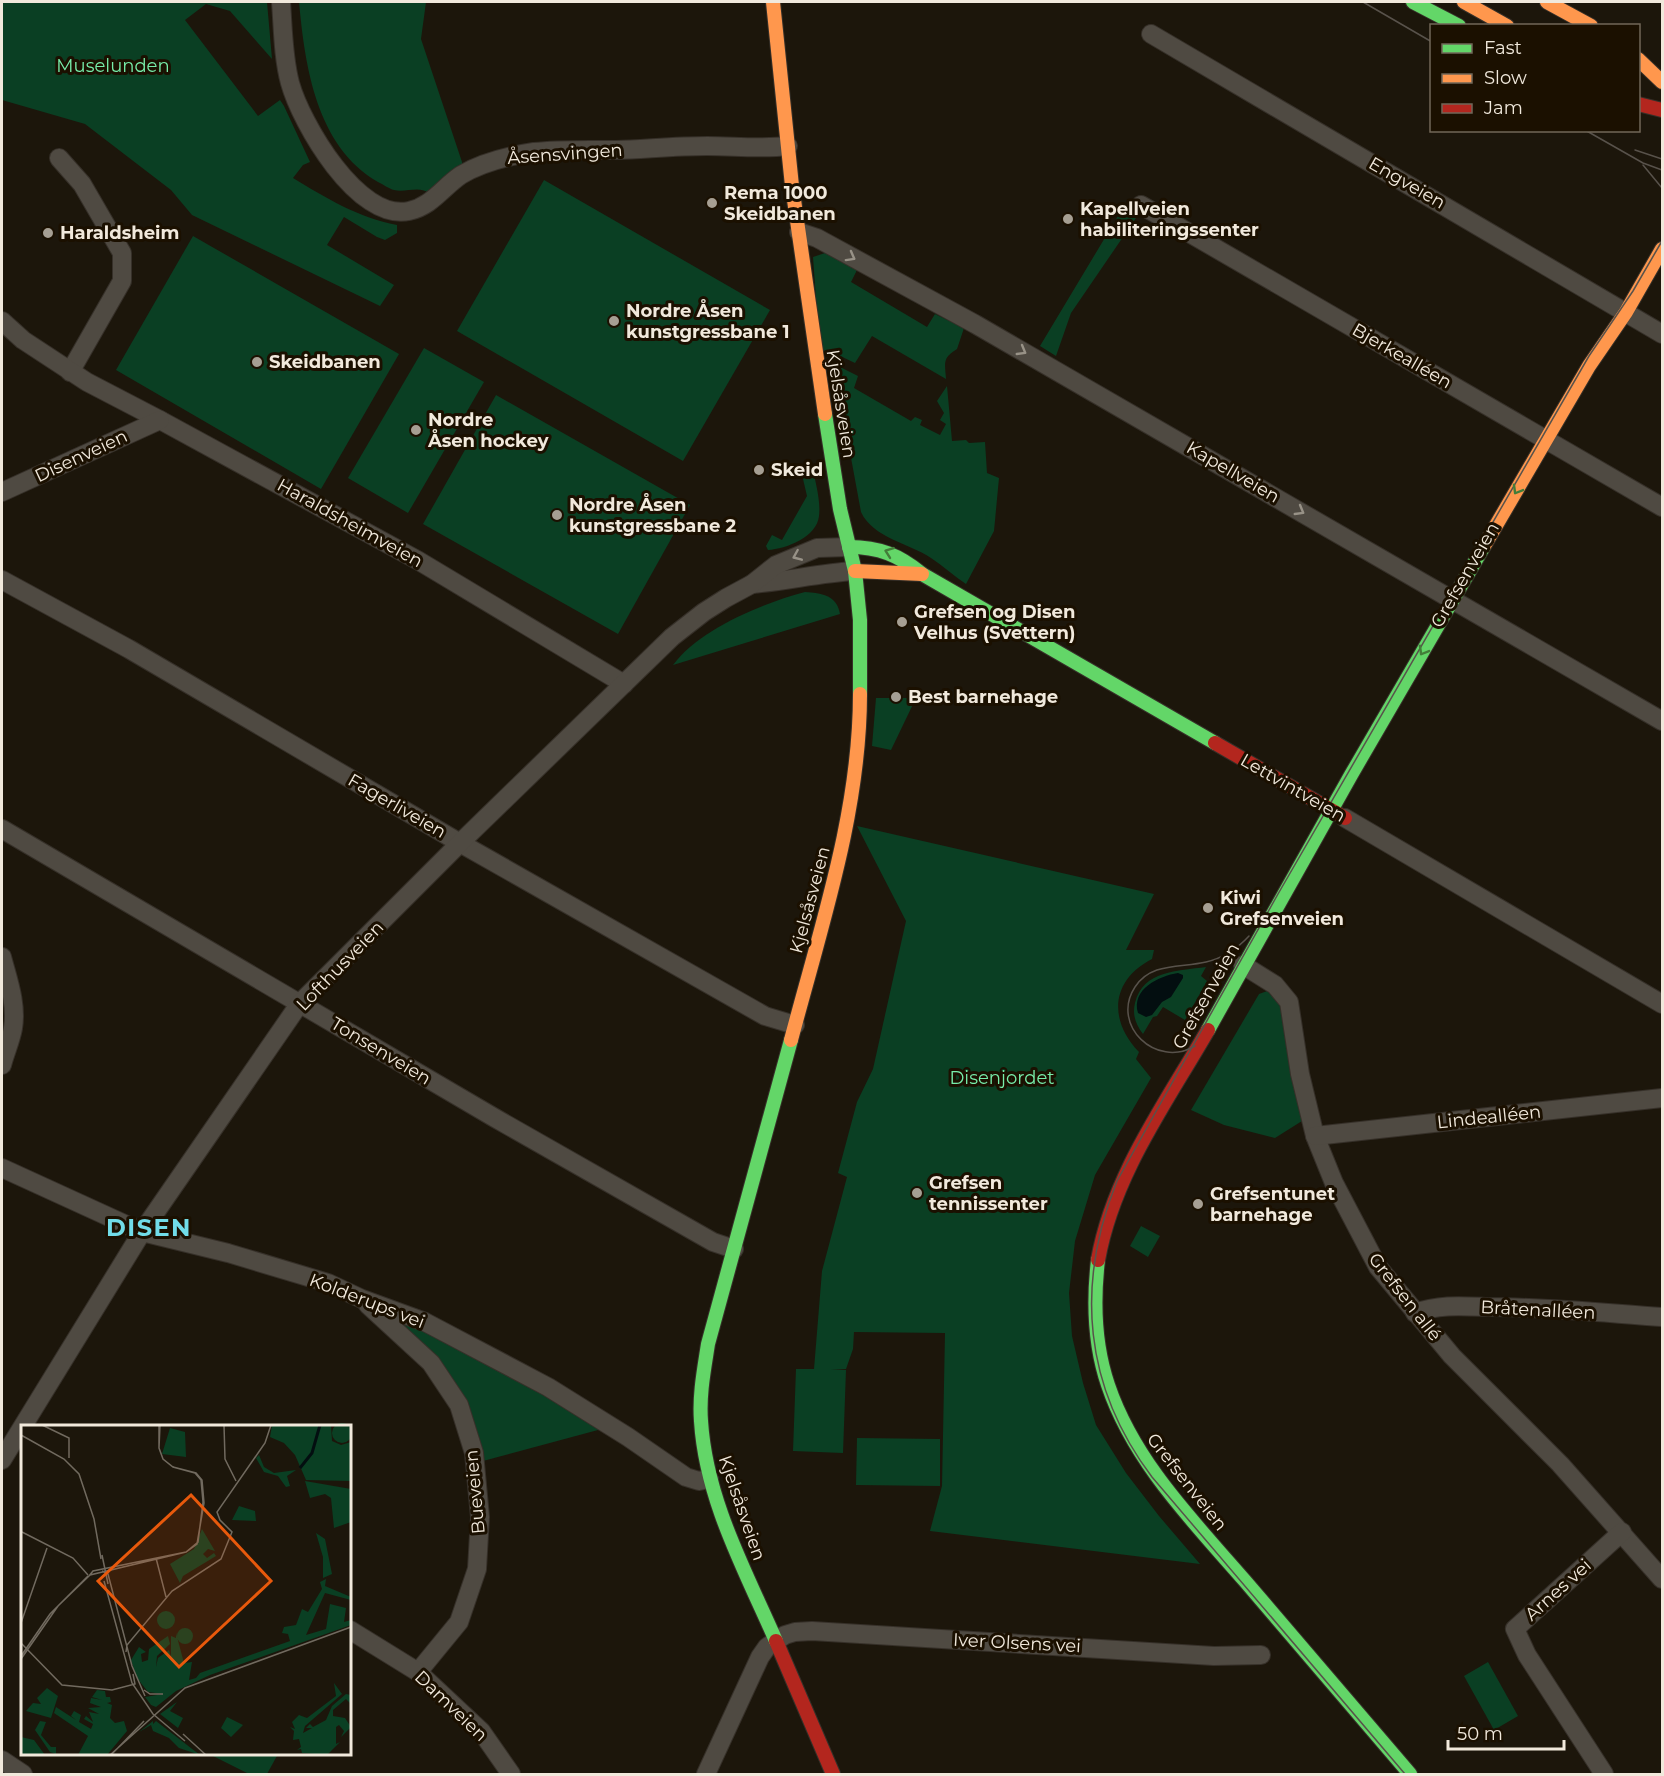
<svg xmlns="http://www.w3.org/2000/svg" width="1664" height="1776" font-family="Montserrat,sans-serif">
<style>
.green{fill:#0a3f23}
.water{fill:#030e10}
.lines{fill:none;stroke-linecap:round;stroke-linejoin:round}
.street-casing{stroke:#363029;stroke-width:20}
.fast-casing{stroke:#363029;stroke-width:16}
.slow-casing{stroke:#363029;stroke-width:16}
.jam-casing{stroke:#363029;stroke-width:16}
.street{stroke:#4f4a42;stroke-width:18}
.fast{stroke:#63d668;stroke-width:14}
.slow{stroke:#ff974d;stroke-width:14}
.jam{stroke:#b3261e;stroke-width:14}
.tram{stroke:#58524b;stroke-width:1.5}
.oneway{stroke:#989287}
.oneway2{stroke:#437d39}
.poi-dot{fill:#a69f93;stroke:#1b1000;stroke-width:2}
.labels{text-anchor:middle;stroke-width:6;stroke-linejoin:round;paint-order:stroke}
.park-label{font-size:18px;fill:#7ea;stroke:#1b1000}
.street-label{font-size:18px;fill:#f1e9dc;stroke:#1b1000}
.poi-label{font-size:18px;font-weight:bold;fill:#f1e9dc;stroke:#1b1000;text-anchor:start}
.district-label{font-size:24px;font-weight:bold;letter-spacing:1.5px;fill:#71dce8;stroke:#1b1000}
.inset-river{fill:none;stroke:#030e10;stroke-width:3}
.inset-road{fill:none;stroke:#716a5f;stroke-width:1.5}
.view{fill:#e8590c;fill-opacity:0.15;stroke:#e8590c;stroke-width:3}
.inset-edge{fill:none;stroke:#f1e9dc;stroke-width:3}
</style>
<rect width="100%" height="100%" fill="#1c160b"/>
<g class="green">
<path d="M2,2H267L272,59L230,11L206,4L185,20L258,116L280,100L284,106L310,162L303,165L293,178C326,198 359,218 397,225V233L385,240L377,237L344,217L327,245L394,285L380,306L192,215L171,190L85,124L2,100Z"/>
<path d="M299,2H426L421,39L463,165L430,194C420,185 406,193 394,190C389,189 383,184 378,182C316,146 305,66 299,2Z"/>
<polygon points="544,180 770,310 683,461 457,331"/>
<polygon points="1124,206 1138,215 1071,313 1056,356 1040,346"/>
<polygon points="193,236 399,354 321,489 116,370"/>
<path d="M828,252L858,268L851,282L927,327L935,314L964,328L957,349C942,358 945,363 946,379L872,336L855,363L836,354H820L813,257Z"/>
<polygon points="424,348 484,382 408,513 348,478"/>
<path d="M836,367H840L858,376L854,388L911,421L915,417L922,420L920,425L940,435L946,424L940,420L944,413L937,401L947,386L952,441L966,440L969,443L985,442L987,473L999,478L994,531L966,584C954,576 943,566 931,558C909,543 873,538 861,512L835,371Z"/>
<polygon points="496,395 690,505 618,634 423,524"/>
<path d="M812,465C815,481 821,500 819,516C817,537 786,549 768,550L766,546L772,535L782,540L807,496L803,479Z"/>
<path d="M805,592C821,593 837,595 840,614L673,665C699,629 763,603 805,592Z"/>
<polygon points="876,698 916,698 891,750 872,746"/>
<path d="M857,826L1154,894L1126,950H1154L1152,959C1111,980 1108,1020 1139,1052L1136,1059L1151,1078L1095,1175L1075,1241L1069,1293L1072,1336L1083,1383L1096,1425L1126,1473L1159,1516L1200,1564L930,1531L942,1486L945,1333L854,1332L853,1349L846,1369H831L846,1370L843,1453L793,1451L796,1369H814L822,1271L847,1177L838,1173L857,1102L873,1069L906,921Z"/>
<path d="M1206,967L1201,976L1207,981L1185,1020L1163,1007L1157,1016L1153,1017L1143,1034C1136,1025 1132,1015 1135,1003C1143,970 1178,971 1206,967Z"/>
<polygon points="1270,990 1282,1005 1302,1121 1275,1138 1224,1125 1191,1110 1259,994"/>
<polygon points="1141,1226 1160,1236 1148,1257 1130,1246"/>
<polygon points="406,1323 431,1332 598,1424 598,1430 483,1461 402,1326"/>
<polygon points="857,1438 940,1439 940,1486 856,1485"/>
<polygon points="1488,1662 1518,1716 1494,1730 1464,1676"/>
<polygon points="209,1754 278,1754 267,1774 249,1774"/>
</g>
<path class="water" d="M1178,973L1183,975V978L1171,997L1162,1002L1152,1015L1146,1017L1138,1013C1131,989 1159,976 1178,973Z"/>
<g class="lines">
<g class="street-casing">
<g id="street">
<path d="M281,2C283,28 283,57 290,83C301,123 358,222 409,211C432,206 443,187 461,175C483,162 508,156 534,152C561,149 589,150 616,150C646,149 676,146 707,146C734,146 761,149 788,146"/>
<polyline points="1151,34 1662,334"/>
<polyline points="59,158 82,184 122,253 122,281 70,372"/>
<polyline points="1141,205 1662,507"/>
<polyline points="799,232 817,238 975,324 1662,721"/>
<polyline points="2,321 23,340 87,382 160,420 419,561 624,684"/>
<polyline points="2,492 160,420"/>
<polyline points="2,580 129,649 460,843 765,1016 795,1025"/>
<path d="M752,584C787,581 820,573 855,571"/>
<polyline points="1345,818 1662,1004"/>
<polyline points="2,829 495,1118 713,1242 734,1249"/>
<path d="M2,957C8,980 17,1004 13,1028C11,1040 5,1053 2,1065"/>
<polyline points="1243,965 1275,985 1289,1002 1300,1074 1315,1136 1334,1183 1378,1267 1452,1356 1560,1464 1662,1579"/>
<polyline points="1315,1136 1662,1098"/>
<polyline points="2,1168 142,1232 228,1253 328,1283 362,1299 425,1322 548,1387 628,1437 686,1477 699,1481 709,1479"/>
<polyline points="368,1305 431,1363 459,1405 474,1453 480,1517 477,1569 459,1622 418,1672"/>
<path d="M1415,1313C1438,1304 1463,1306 1488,1307C1546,1307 1604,1313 1662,1317"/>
<polyline points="2,1460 142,1232 300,1003 460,843 672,637 704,612 726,598 752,584 776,565 817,548 849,547"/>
<polyline points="350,1630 418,1672 481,1731 511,1774"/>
<polyline points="2,1760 23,1774"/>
<polyline points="706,1774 760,1657 767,1647 785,1635 795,1632 812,1631 1214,1656 1261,1655"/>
<polyline points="1604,1774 1527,1655 1515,1629 1622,1532"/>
</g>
</g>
<g class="fast-casing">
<g id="fast">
<polyline points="1413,2 1459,26"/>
<polyline points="825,414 840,509 855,571 860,620 860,694"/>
<path d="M849,547C879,547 899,555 922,574L1215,743"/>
<polyline points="1208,1030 1351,775 1484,546"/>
<path d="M1098,1260C1093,1303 1094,1344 1108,1385C1134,1462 1193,1521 1245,1581C1300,1645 1355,1710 1410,1774"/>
<path d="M776,1641C745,1570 706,1500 701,1421C699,1395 704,1370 708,1344L791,1040"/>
</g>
</g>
<g class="slow-casing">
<g id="slow">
<polyline points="773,2 792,186 825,414"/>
<polyline points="1464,2 1507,26"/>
<polyline points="1547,2 1591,26"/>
<polyline points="1638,59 1662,82"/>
<polyline points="1484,546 1589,366 1626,312 1662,249"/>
<polyline points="855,571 922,574"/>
<path d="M791,1040C821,926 860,812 860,694"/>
</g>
</g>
<g class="jam-casing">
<g id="jam">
<polyline points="1638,104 1662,110"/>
<polyline points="1215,743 1345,818"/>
<path d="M1098,1260C1113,1175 1166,1103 1208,1030"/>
<polyline points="776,1641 833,1774"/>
</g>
</g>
<use href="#street" class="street"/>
<use href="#fast" class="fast"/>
<use href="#slow" class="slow"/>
<use href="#jam" class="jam"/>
<g class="tram">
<polyline points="1363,2 1432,42"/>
<polyline points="1585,130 1643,163 1662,170"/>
<polyline points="1635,150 1662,159"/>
<polyline points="1643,165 1662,188"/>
<path d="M1195,1046C1156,1069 1110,1025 1135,987C1151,962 1181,968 1206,962C1223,958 1238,948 1249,936"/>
<path d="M1405,1774L1152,1477C1084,1387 1075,1285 1117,1181L1278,894L1589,356L1633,291L1662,241"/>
</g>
</g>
<defs><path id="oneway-chevron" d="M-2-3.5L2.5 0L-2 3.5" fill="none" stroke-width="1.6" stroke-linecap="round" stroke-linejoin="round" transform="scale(1.5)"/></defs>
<g class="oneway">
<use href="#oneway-chevron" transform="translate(851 257) rotate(29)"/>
<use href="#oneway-chevron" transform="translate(1022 351) rotate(30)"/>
<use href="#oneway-chevron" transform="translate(1300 511) rotate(30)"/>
<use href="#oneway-chevron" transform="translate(797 556) rotate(157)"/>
</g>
<g class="oneway2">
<use href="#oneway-chevron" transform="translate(1517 490) rotate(120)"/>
<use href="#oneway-chevron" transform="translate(889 552) rotate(-160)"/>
<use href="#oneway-chevron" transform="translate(1423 651) rotate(120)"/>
</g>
<g class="poi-dot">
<circle cx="712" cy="203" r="6"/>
<circle cx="1068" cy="219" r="6"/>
<circle cx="48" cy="233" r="6"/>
<circle cx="614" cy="321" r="6"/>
<circle cx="257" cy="362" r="6"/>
<circle cx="416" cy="430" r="6"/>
<circle cx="759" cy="470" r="6"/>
<circle cx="557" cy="515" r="6"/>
<circle cx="902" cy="622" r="6"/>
<circle cx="896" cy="697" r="6"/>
<circle cx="1208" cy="908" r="6"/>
<circle cx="917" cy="1193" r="6"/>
<circle cx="1198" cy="1204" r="6"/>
</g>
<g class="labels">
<g class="park-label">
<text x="113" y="72">Muselunden</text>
<text x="1002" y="1084">Disenjordet</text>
</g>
<g class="street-label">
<text transform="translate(565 154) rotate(-4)" y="6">Åsensvingen</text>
<text transform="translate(1407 183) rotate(30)" y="6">Engveien</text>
<text transform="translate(1402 356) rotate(30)" y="6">Bjerkealléen</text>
<text transform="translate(841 404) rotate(81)" y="6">Kjelsåsveien</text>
<text transform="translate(81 456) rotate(-25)" y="6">Disenveien</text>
<text transform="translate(1233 472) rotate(30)" y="6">Kapellveien</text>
<text transform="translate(350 523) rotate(29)" y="6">Haraldsheimveien</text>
<text transform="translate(1465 575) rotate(-60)" y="6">Grefsenveien</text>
<text transform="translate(1293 788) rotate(30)" y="6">Lettvintveien</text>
<text transform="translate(397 806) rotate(30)" y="6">Fagerliveien</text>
<text transform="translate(810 900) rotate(-75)" y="6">Kjelsåsveien</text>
<text transform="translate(340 966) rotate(-46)" y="6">Lofthusveien</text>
<text transform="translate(1206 996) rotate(-61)" y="6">Grefsenveien</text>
<text transform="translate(381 1051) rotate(31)" y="6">Tonsenveien</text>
<text transform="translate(1489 1117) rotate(-6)" y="6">Lindealléen</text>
<text transform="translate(1405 1297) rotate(52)" y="6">Grefsen allé</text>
<text transform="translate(367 1301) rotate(21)" y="6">Kolderups vei</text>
<text transform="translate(1538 1310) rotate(3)" y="6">Bråtenalléen</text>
<text transform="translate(1187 1482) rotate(52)" y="6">Grefsenveien</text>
<text transform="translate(475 1492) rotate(-95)" y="6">Bueveien</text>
<text transform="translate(742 1508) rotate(71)" y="6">Kjelsåsveien</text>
<text transform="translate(1558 1590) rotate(-42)" y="6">Arnes vei</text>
<text transform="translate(1017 1643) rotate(3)" y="6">Iver Olsens vei</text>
<text transform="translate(451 1706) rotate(44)" y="6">Damveien</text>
</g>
<g class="poi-label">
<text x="724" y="199">Rema 1000<tspan x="724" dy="21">Skeidbanen</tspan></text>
<text x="1080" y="215">Kapellveien<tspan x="1080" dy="21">habiliteringssenter</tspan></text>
<text x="60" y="239">Haraldsheim</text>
<text x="626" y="317">Nordre Åsen<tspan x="626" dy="21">kunstgressbane 1</tspan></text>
<text x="269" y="368">Skeidbanen</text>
<text x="428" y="426">Nordre<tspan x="428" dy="21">Åsen hockey</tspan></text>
<text x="771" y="476">Skeid</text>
<text x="569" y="511">Nordre Åsen<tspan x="569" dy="21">kunstgressbane 2</tspan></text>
<text x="914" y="618">Grefsen og Disen<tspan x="914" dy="21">Velhus (Svettern)</tspan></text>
<text x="908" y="703">Best barnehage</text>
<text x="1220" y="904">Kiwi<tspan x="1220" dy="21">Grefsenveien</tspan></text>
<text x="929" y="1189">Grefsen<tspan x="929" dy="21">tennissenter</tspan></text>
<text x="1210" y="1200">Grefsentunet<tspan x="1210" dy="21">barnehage</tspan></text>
</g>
<g class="district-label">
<text x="149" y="1236">DISEN</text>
</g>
</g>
<g transform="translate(21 1425)">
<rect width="330" height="330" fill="#1c160b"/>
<path d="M311 8a10 10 0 1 1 20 0a10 10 0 1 1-20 0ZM251,0H310L311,16L320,20L330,17V56L285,55L274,30L263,18L249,12ZM149,3L164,7L165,32L141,29ZM238,30L243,42L253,48L275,45L266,51L269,61L265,62L257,51L243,47L235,33ZM284,56L330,64V97L313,103L310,73L304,69L289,73ZM218,81L234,86L235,96L211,95ZM181,104L194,126L187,124L182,129L186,133L193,128L195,131L162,151L159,158L149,139L173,124ZM295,108L304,114L311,149L302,153V132ZM305,154L304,161L330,172V175L304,168L285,210L305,204L309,179L325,183L323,197L330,195V200L189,250L155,266L135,282L130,280L124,272L142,269L127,267L116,253L110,235L118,222L125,227L120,229L121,237L127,235L128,224L147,211L149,219L136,231L135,242L137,233L148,225L150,232V211L155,213V208L163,238L171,237L168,255L175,253L179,248L269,216L267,209L261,208L263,202L275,200L281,184L287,187L301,164L299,157ZM136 195a9 9 0 1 1 18 0a9 9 0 1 1-18 0ZM156 211a8 8 0 1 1 16 0a8 8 0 1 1-16 0ZM313,258L321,269L284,301L282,308L291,303H285L289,299L292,302L305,295L311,281L325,269L330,270V279L325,274L312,285V291L324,293L330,302L320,312L323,306L318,300L315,302V319L319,317L306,330L281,328L280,324L276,325L280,322L278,314L272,315L273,306L269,302L274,304L271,297L278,290L286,293L315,271ZM26,263L37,271L30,293L5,286L12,278L20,279L16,273ZM76,265L84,266L85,272H89L90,277L86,278L91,280L89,293L94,298L103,296L106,306L86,330H57L67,311L33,288L35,282L55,295L50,291L53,286L60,290L58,297L70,304L72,299L63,294L65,291L72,297L68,287L78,289L67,283L80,282L69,278L70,273L81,275L71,272ZM156,277L149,286L162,293L157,303L139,289ZM206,292L222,300L210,312L200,303ZM19,296L25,297L20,310L30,322H35V329L29,327L14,305ZM132,296V299L135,296L179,330L158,323L148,313L132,306L130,300L118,307ZM0,312L13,315L24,330H0Z" fill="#0a3f23"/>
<path class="inset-river" d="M279,43L291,28L299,0"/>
<path class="inset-road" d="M21,0L48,13V33M203,0L204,34L215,56M0,10L43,34L58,49L73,94L80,134M1,107L52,133L67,150M81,130L87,159M135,133L145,172M81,146L87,149L111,241L124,271M68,151L72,146L165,127L177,117L182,77L180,55L174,48L152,42L142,34L138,23V0M83,156L111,258L132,289L164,316M0,198L26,123M0,218L41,260L91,265L114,259L112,249M105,227L106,220L151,166L200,134L211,107L199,95L196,87L244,18L250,0M0,231L29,189L67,151M0,234L37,181L69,150L165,127L176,119L183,78L181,55L175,48L152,42L142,34L138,23L139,0M123,265L129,269H142M162,309L185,330M89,330L164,263L330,202M90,330L123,296"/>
<path class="view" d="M170,70L250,156L158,242L77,156Z"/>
<rect width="330" height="330" class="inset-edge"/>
</g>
<rect width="1664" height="1776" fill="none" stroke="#f1e9dc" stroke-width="6"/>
<rect x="1430" y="24" width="210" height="108" fill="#1b1000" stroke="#716758" stroke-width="1.5"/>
<rect x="1442" y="44" width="30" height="9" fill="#63d668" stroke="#716758" stroke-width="1.5"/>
<text x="1484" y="54" font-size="18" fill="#f1e9dc">Fast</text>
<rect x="1442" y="74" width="30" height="9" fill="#ff974d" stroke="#716758" stroke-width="1.5"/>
<text x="1484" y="84" font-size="18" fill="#f1e9dc">Slow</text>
<rect x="1442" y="104" width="30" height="9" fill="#b3261e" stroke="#716758" stroke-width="1.5"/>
<text x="1484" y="114" font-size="18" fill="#f1e9dc">Jam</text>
<path d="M1448 1740v9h116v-9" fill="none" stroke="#f1e9dc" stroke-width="3"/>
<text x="1457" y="1740" font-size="18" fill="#f1e9dc" stroke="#1b1000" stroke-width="4.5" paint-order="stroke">50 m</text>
</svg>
